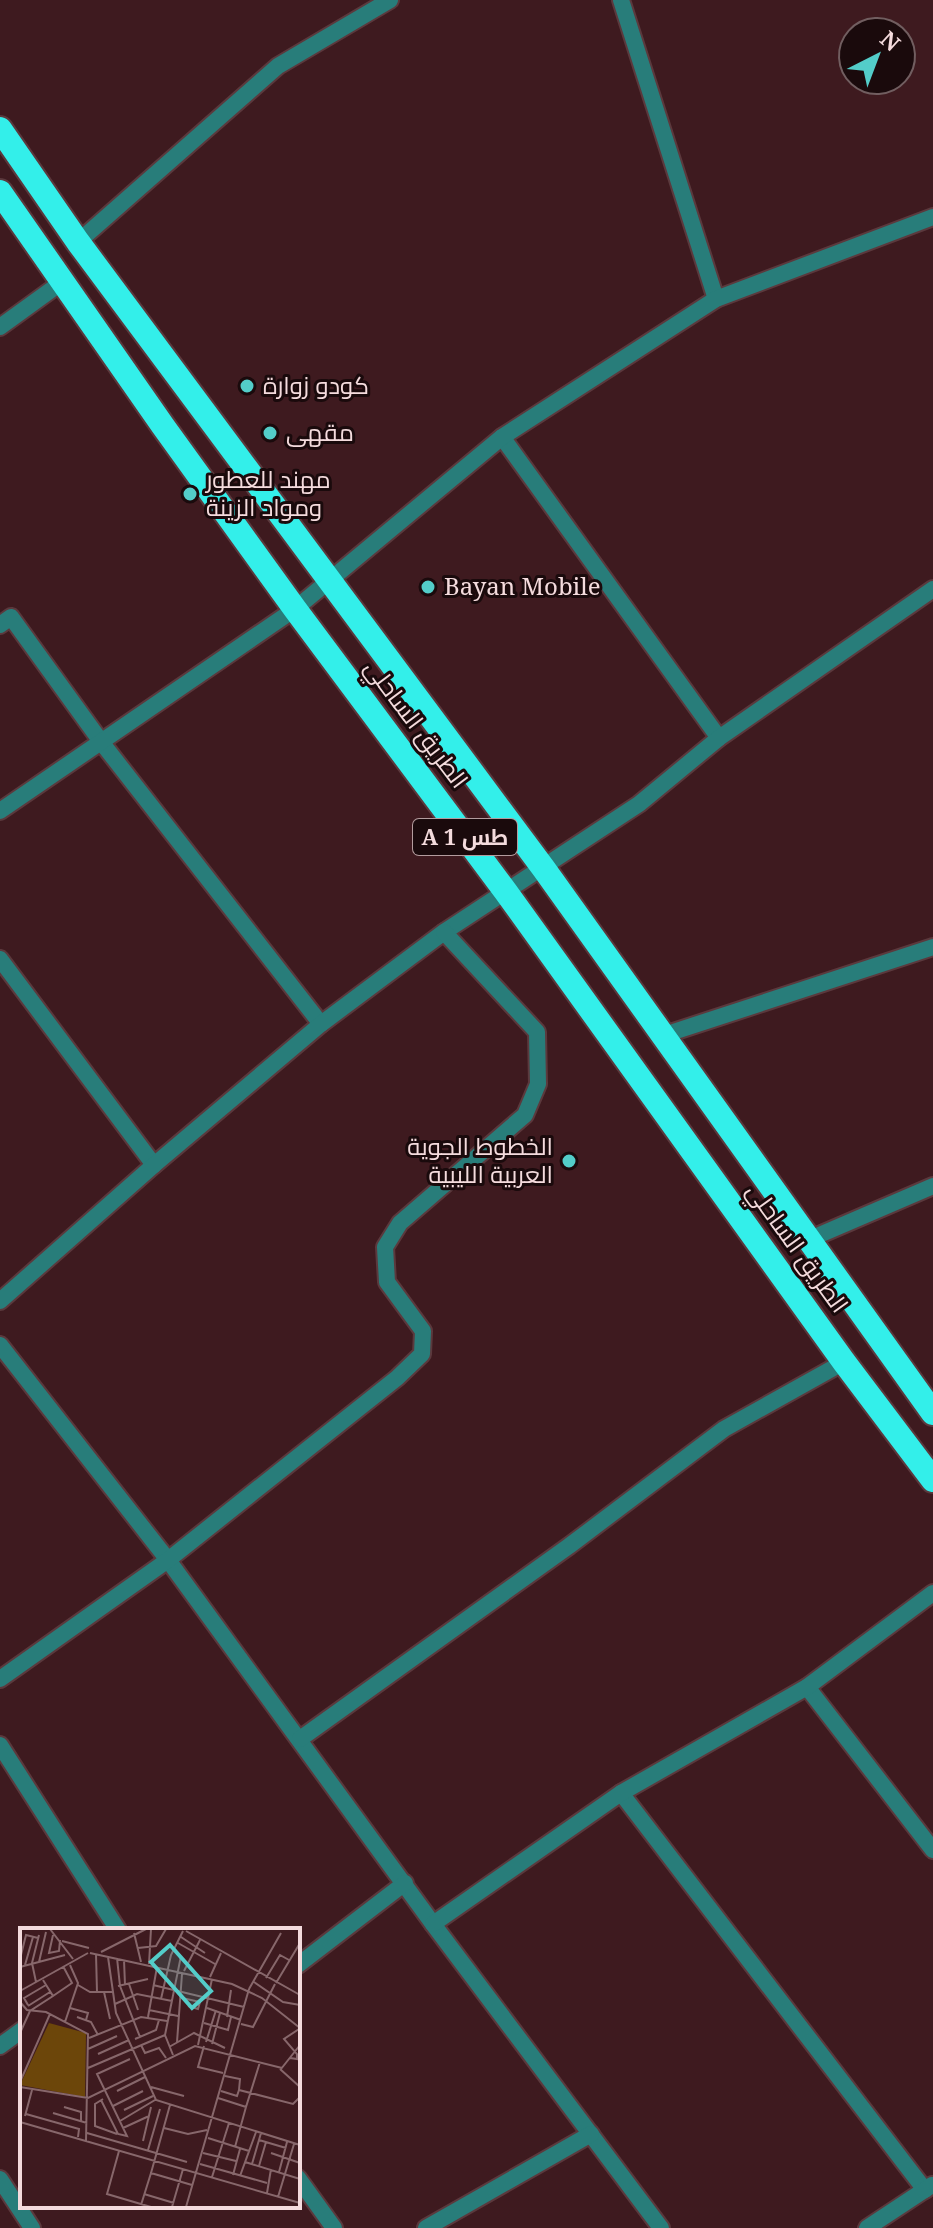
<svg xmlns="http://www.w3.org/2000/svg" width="933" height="2228" font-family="'Noto Serif',Cairo,serif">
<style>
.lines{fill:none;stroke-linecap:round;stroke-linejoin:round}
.street-casing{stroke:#5b393d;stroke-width:20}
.highway-casing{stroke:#5b393d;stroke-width:28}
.street{stroke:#287d7a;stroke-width:16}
.highway{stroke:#33efea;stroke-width:24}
.poi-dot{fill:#53cdc9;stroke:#1a0a0c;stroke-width:3}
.labels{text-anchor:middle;stroke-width:6;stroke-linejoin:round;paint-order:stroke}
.shield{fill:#1a0a0c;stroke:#b39c9e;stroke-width:2}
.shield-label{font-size:22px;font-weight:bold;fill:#f4dbdd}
.poi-label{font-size:24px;fill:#f4dbdd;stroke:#1a0a0c;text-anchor:start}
.street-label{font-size:24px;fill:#f4dbdd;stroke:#1a0a0c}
.inset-road{fill:none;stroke:#87676b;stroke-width:2}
.view{fill:#53cdc9;fill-opacity:0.15;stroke:#53cdc9;stroke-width:4}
.inset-edge{fill:none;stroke:#f4dbdd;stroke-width:4}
</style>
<rect width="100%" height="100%" fill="#3e1a1f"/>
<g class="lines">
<g class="street-casing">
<g id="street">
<polyline points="621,0 716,299"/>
<polyline points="78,242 278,66 390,0"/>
<polyline points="0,327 62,282"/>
<polyline points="502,437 719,738"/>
<polyline points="0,625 11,617 102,743 321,1024"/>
<polyline points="0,811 295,609 502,437 716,299 933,217"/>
<polyline points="0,959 154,1165"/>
<polyline points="661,1036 933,947"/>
<polyline points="810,1239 933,1186"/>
<polyline points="0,1301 154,1165 321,1024 444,932 639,804 719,738 933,589"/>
<polyline points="0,1345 168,1560 433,1924 661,2228"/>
<polyline points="0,1679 168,1560 397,1378 422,1354 423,1331 387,1282 385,1247 400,1223 525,1115 538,1084 537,1032 444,932"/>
<polyline points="807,1687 933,1850"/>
<polyline points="300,1739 569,1546 724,1429 844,1362"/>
<polyline points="0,1745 118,1930"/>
<polyline points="621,1793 925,2190"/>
<polyline points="433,1924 621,1793 807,1687 933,1593"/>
<polyline points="298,1965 405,1883"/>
<polyline points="0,2046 22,2030"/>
<polyline points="298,2178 334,2228"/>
<polyline points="0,2179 32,2228"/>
<polyline points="426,2228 591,2134"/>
<polyline points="867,2228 932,2185"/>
</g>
</g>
<g class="highway-casing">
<g id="highway">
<polyline points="0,129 78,242 544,869 933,1413"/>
<polyline points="0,192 163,426 295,609 506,892 844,1362 933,1480"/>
</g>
</g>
<use href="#street" class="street"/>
<use href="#highway" class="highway"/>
</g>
<g class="poi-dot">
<circle cx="247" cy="386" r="8"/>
<circle cx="270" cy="433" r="8"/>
<circle cx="190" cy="494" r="8"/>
<circle cx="428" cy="587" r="8"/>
<circle cx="569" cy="1161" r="8"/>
</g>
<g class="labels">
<rect class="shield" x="413" y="819" width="104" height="36" rx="6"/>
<g class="shield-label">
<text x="465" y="845">A 1 طس</text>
</g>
<g class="poi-label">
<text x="263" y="394">كودو زوارة</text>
<text x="286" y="441">مقهى</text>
<text x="206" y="488">مهند للعطور<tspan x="206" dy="28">ومواد الزينة</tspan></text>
<text x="444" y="595">Bayan Mobile</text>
<text x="553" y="1155" text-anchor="end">الخطوط الجوية<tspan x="553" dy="28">العربية الليبية</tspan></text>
</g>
<g class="street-label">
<text transform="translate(416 724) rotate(53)" y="8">الطريق الساحلي</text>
<text transform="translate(797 1248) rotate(54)" y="8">الطريق الساحلي</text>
</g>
</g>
<g transform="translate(20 1928)">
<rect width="280" height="280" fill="#3e1a1f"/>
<path d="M29,95L66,105L65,169L0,157Z" fill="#6c460a"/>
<path class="inset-road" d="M30,1L53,31M166,3L280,67M114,5L121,34M33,7L29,25L39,23L40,12M161,9L185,25M42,13L69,20M158,15L195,36M118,20L136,18L146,1M81,24L126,1M70,25L212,56L242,70L280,100M76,26L77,64M88,29L96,85L136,172L280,217M97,30L100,58L120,109M0,31L6,7L18,10M104,32L105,57M19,34L26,4M129,36L131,1M5,37L13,9M0,39L45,27M164,43L180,12M190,49L201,25M246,50L260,27L269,32M16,54L12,35L19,7M234,54L263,74L280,77M256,55L280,15M109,56L118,82M58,57L70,64H93M133,57L224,79M98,58L128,51M229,61L261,5M0,63L68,25M84,64L90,91M33,68L52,55L43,38M162,70L180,74L178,81L168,78M141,71L151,27L163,3M0,74L7,82L26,84L68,106L66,213M95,76L117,66L152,73M8,77L4,70L26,57M8,78L30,64M50,80L68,85L66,92M187,80L221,92M129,82L158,88M57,89L71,94L78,107M128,89L137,39M207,89L211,62M45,94L58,55L50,37M184,95L208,102L211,89M221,96L233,99L255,56M0,105L10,83L33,68L23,52M69,110L121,89L147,93M115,111L136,102L139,92M157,114L162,46M186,114L196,82M192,116L200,85M121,117L125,125L139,120L146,130M178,117L192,51M184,118L178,139L203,145M149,119L174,105L205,120M68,121L97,108M78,126L109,112M153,127L145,107L161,28M270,130L277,131V126L264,111L279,101M68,140L145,107M260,141L280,159M261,141L280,117M205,148L220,151L219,162M0,154L30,86M0,159L68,170L175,118L262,140M131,159L164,168M97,163L125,149M201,163L217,168L219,162L273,176L280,169M198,170L226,179L215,219M83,171L75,176V198L97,206M81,172L98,206L107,208L77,146L110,131M150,177L131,245L172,257M93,178L123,163M44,179L61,184V193M226,179L240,134M104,182L133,168M33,185L67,195M6,186L59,201L58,209M5,188L12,162M100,193L135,172M0,194L280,275M103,200L129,188M144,200L168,206L187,202M67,205L167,234M188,210L229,223M239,212L266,220M123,213L131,179M128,222L140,181M99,223L87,266L131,279M183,225L216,233M251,225L280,235M225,234L280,251M180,236L247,255M232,236L241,205M239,238L246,214M259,244L267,214M213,247L220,221M220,248L236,204M192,249L209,195M247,265L251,241M124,266L154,275M258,269L274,216M121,277L131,245M152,279L163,241M166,279L229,61"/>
<path class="view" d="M150,17L191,63L172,80L131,34Z"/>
<rect width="280" height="280" class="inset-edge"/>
</g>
<g transform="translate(877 56) rotate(42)"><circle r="38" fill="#1a0a0c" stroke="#715e60" stroke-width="2"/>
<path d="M0-6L14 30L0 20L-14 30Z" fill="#53cdc9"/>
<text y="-12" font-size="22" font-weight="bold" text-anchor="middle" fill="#f4dbdd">N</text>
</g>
</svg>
